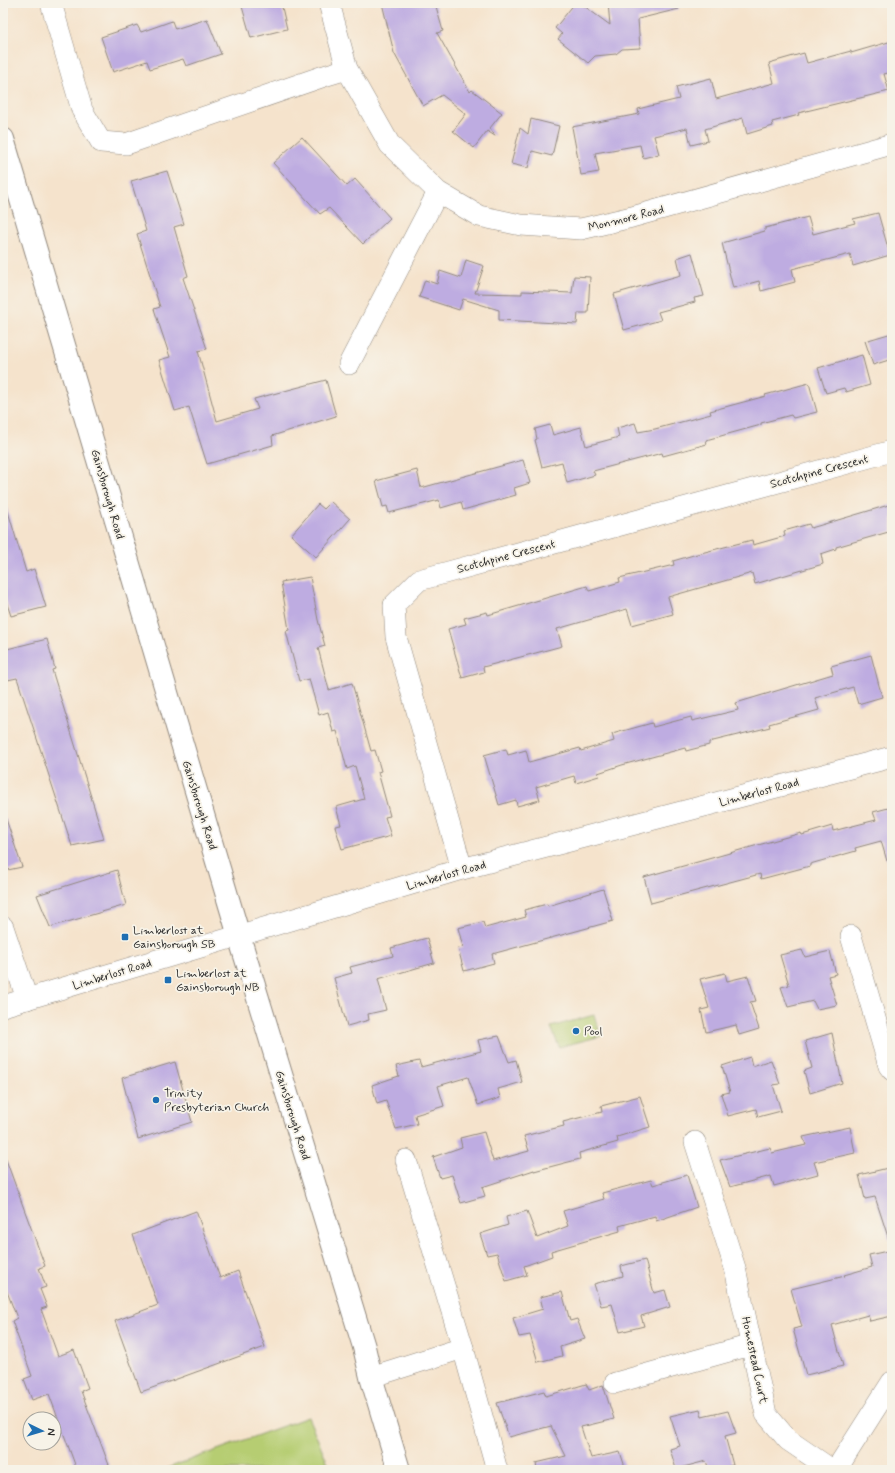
<svg xmlns="http://www.w3.org/2000/svg" width="895" height="1473" font-family="Mynerve,sans-serif">
<style>
.green{fill:#b6cd72;stroke:#707c4e}
.building{fill:#beace1}
.lines{fill:none;stroke-linecap:round;stroke-linejoin:round}
.minor-casing{stroke:#90877c;stroke-width:22}
.major-casing{stroke:#90877c;stroke-width:24}
.minor{stroke:#fff;stroke-width:21}
.major{stroke:#fff;stroke-width:22}
.poi-dot{fill:#1f6fb2;stroke:#f7f3e8;stroke-width:1.5}
.labels{text-anchor:middle;stroke-width:3.5;stroke-linejoin:round;paint-order:stroke}
.street-label{font-size:12px;fill:#2b2b2b;stroke:#f7f3e8}
.poi-label{font-size:12px;fill:#2b2b2b;stroke:#f7f3e8;text-anchor:start}
</style>
<rect width="100%" height="100%" fill="#f7f3e8"/>
<filter id="ink" filterUnits="userSpaceOnUse"><feTurbulence type="fractalNoise" baseFrequency=".025" numOctaves="2"/><feDisplacementMap in="SourceGraphic" scale="8" xChannelSelector="R" yChannelSelector="G"/><feConvolveMatrix kernelMatrix="1 2 1 2 8 2 1 2 1" color-interpolation-filters="sRGB"/></filter>
<filter id="wash" filterUnits="userSpaceOnUse"><feTurbulence type="fractalNoise" baseFrequency=".012" numOctaves="4" result="noise"/><feDisplacementMap in="SourceGraphic" scale="16" xChannelSelector="R" yChannelSelector="G"/><feGaussianBlur stdDeviation="0.9" result="paint"/><feColorMatrix in="noise" values="0 0 0 0 0 0 0 0 0 0 0 0 0 0 0 0 0 1.4 0 .05"/><feComposite in="paint" operator="in"/></filter>
<g filter="url(#wash)">
<rect width="100%" height="100%" fill="#f5e3cc"/>
<g class="green">
<polygon points="594,1015 601,1036 559,1047 551,1027"/>
<polygon points="308,1417 331,1470 162,1470"/>
</g>
<g id="blocks">
<g class="building">
<polygon points="241,3 281,3 287,29 251,38"/>
<polygon points="382,3 435,3 443,31 437,33 470,92 472,90 502,113 490,128 495,136 487,131 474,148 453,131 466,114 442,95 423,106 394,53"/>
<polygon points="575,3 580,3 610,25 608,3 678,3 679,9 638,19 640,48 622,49 616,54 595,56 588,63 558,39 562,34 555,28"/>
<polygon points="207,19 221,54 186,66 183,59 150,69 147,61 113,72 101,37 137,25 141,32 172,21 175,29"/>
<polygon points="892,41 892,72 884,74 889,91 798,113 799,115 772,122 773,126 747,134 743,118 705,129 708,141 691,145 687,128 654,136 659,154 643,158 640,145 595,153 599,172 581,175 572,127 639,114 638,109 679,99 676,87 711,78 716,99 774,83 769,63 804,53 807,63 851,51 851,53"/>
<polygon points="531,119 559,126 552,156 532,151 528,168 511,164 520,128 528,134"/>
<polygon points="302,137 347,186 355,179 390,218 363,244 329,208 320,214 273,163"/>
<polygon points="167,171 184,224 174,227 188,276 183,278 207,349 198,351 217,421 258,409 254,399 326,380 336,416 272,436 273,445 207,464 189,407 175,411 159,360 170,357 154,309 160,307 137,234 146,231 131,181"/>
<polygon points="878,213 890,255 853,266 850,254 792,269 795,282 761,291 759,281 733,288 722,243 765,231 765,228 808,217 813,234 855,223 853,219"/>
<polygon points="692,253 704,296 694,298 695,302 658,312 661,320 624,330 614,294 681,275 677,258"/>
<polygon points="466,260 484,266 475,293 522,294 522,291 572,293 574,276 590,277 588,313 578,313 577,324 499,320 499,310 463,299 459,310 419,297 425,280 437,284 440,271 461,278"/>
<polygon points="892,333 892,359 873,365 865,341"/>
<polygon points="862,355 870,385 846,392 844,388 826,393 818,368"/>
<polygon points="809,383 817,412 793,418 791,415 761,423 761,425 706,440 707,444 663,456 662,453 593,471 595,475 567,483 562,462 542,467 535,440 537,439 535,429 550,425 553,435 581,427 586,446 619,437 617,428 635,423 638,432 655,429 711,414 710,411 766,396 765,395"/>
<polygon points="523,460 530,483 514,488 516,495 463,510 461,502 441,508 439,500 389,513 387,506 383,507 376,481 417,470 421,488"/>
<polygon points="331,502 350,519 316,557 291,535 318,504 324,509"/>
<polygon points="892,504 892,531 836,547 836,549 821,554 823,564 755,584 752,573 668,597 673,614 632,625 627,609 557,629 562,646 483,667 484,672 462,678 448,629 466,624 464,618 487,612 488,615 587,586 589,591 620,582 619,578 674,565 673,561 697,554 752,540 753,545 785,536 784,531 809,524 811,528"/>
<polygon points="7,508 26,572 34,569 46,607 11,616 3,592 3,509"/>
<polygon points="310,577 318,620 325,646 318,648 329,690 352,683 371,751 375,750 381,771 378,772 390,816 385,817 391,836 342,849 335,826 341,825 336,807 364,799 355,766 347,769 337,731 333,732 328,712 319,715 309,679 299,681 286,631 289,630 281,582"/>
<polygon points="47,639 55,669 52,670 104,839 72,846 17,678 3,681 3,650"/>
<polygon points="871,655 882,697 858,704 853,687 815,698 819,710 769,724 770,727 709,742 709,745 686,751 685,748 622,765 598,773 599,776 576,783 574,776 536,787 540,800 517,806 516,800 499,805 484,755 506,749 508,755 526,750 529,762 580,748 581,751 614,741 612,734 652,723 653,727 691,717 692,721 738,710 736,703 833,674 831,666"/>
<polygon points="892,807 892,860 887,861 881,841 855,848 856,851 810,864 810,866 761,879 760,874 651,903 644,877 801,833 802,835 832,826 833,831 876,820 873,812"/>
<polygon points="3,819 6,819 22,867 3,871"/>
<polygon points="117,870 126,905 50,927 37,895"/>
<polygon points="603,889 613,921 492,954 494,963 464,971 458,948 463,947 458,928 483,922 485,928 526,917 524,910 547,904 548,906"/>
<polygon points="427,938 434,963 378,979 386,1010 368,1014 369,1020 347,1026 334,978 352,973 350,967 393,956 391,948"/>
<polygon points="802,950 805,957 830,951 836,974 828,976 837,1005 817,1009 813,1001 788,1007 781,987 789,985 780,955"/>
<polygon points="725,973 727,981 748,976 756,1001 750,1002 759,1029 739,1035 736,1025 706,1032 701,1010 709,1008 700,979"/>
<polygon points="832,1033 842,1083 810,1093 804,1071 812,1068 805,1041"/>
<polygon points="499,1036 509,1062 516,1060 522,1082 498,1089 500,1098 478,1105 468,1077 438,1086 444,1106 415,1115 417,1124 396,1129 386,1101 377,1104 372,1085 399,1076 396,1066 419,1061 421,1067 481,1051 478,1040"/>
<polygon points="750,1057 752,1066 771,1060 780,1084 773,1085 781,1111 758,1117 756,1109 728,1116 721,1094 730,1092 722,1066"/>
<polygon points="175,1062 192,1122 138,1139 122,1078"/>
<polygon points="640,1096 650,1127 617,1137 618,1142 579,1153 580,1159 534,1171 534,1170 482,1187 485,1196 461,1203 452,1175 440,1178 433,1157 462,1147 460,1138 484,1132 493,1161 529,1151 524,1136 564,1126 563,1122 602,1112 601,1106"/>
<polygon points="850,1127 855,1153 814,1162 818,1174 774,1186 771,1176 730,1187 720,1160 770,1148 772,1153 806,1145 803,1137"/>
<polygon points="3,1157 5,1157 45,1266 39,1268 46,1287 40,1289 47,1307 41,1309 58,1356 74,1350 88,1388 81,1391 109,1465 96,1470 77,1470 49,1394 32,1400 24,1379 32,1376 12,1321 17,1318 3,1281"/>
<polygon points="892,1167 892,1239 889,1240 875,1197 865,1199 859,1175"/>
<polygon points="687,1175 697,1207 656,1221 655,1216 619,1226 620,1231 551,1251 552,1256 524,1266 527,1275 506,1281 497,1253 487,1255 480,1234 508,1225 506,1217 527,1211 537,1238 568,1226 563,1211 604,1199 602,1193 651,1180 653,1185"/>
<polygon points="196,1211 220,1278 238,1271 265,1347 141,1392 115,1321 158,1305 133,1235"/>
<polygon points="892,1250 892,1316 870,1321 868,1315 832,1325 843,1366 806,1375 793,1329 802,1327 791,1289 845,1276 844,1275 872,1267 869,1255"/>
<polygon points="645,1260 654,1293 665,1290 670,1307 641,1316 644,1326 620,1332 612,1304 601,1306 594,1284 623,1276 621,1266"/>
<polygon points="562,1292 570,1321 577,1319 585,1339 560,1347 562,1356 538,1362 530,1335 519,1337 513,1318 543,1309 540,1297"/>
<polygon points="586,1384 589,1390 603,1385 614,1419 581,1427 591,1458 620,1452 626,1470 537,1470 536,1463 566,1456 551,1426 509,1437 497,1403 544,1391 546,1396"/>
<polygon points="700,1409 702,1417 728,1411 736,1433 725,1436 733,1465 716,1470 709,1470 706,1461 676,1469 670,1449 680,1446 670,1416"/>
</g>
</g>
</g>
<g filter="url(#ink)">
<use href="#blocks" fill-opacity="0" stroke="#90877c" stroke-width="1"/>
<g class="lines">
<g class="minor-casing">
<g id="minor">
<polyline points="51,3 82,110 101,142 126,144 324,76 347,69"/>
<polyline points="329,3 347,69 390,145 438,192 479,216 521,225 581,229 632,217 892,144"/>
<polyline points="349,364 438,192"/>
<polyline points="462,869 396,637 394,605 419,580 892,451"/>
<polyline points="3,927 27,999"/>
<polyline points="851,936 889,1066 892,1070"/>
<polyline points="3,1006 462,869 892,757"/>
<polyline points="695,1142 735,1268 766,1414 788,1440 832,1470"/>
<polyline points="406,1160 463,1348 497,1470"/>
<polyline points="371,1377 463,1348"/>
<polyline points="615,1383 751,1345"/>
<polyline points="836,1470 892,1382"/>
</g>
</g>
<g class="major-casing">
<polyline id="major" points="3,139 239,936 364,1347 371,1377 399,1470"/>
</g>
<use href="#minor" class="minor"/>
<use href="#major" class="major"/>
</g>
</g>
<g class="poi-dot">
<rect x="121" y="933" width="8" height="8" rx="2"/>
<rect x="164" y="976" width="8" height="8" rx="2"/>
<circle cx="576" cy="1031" r="4"/>
<circle cx="156" cy="1100" r="4"/>
</g>
<g class="labels">
<g class="street-label">
<text transform="translate(626 218) rotate(-14)" y="4">Monmore Road</text>
<text transform="translate(819 471) rotate(-15)" y="4">Scotchpine Crescent</text>
<text transform="translate(108 494) rotate(74)" y="4">Gainsborough Road</text>
<text transform="translate(506 556) rotate(-15)" y="4">Scotchpine Crescent</text>
<text transform="translate(759 792) rotate(-15)" y="4">Limberlost Road</text>
<text transform="translate(200 805) rotate(73)" y="4">Gainsborough Road</text>
<text transform="translate(446 875) rotate(-16)" y="4">Limberlost Road</text>
<text transform="translate(112 974) rotate(-17)" y="4">Limberlost Road</text>
<text transform="translate(293 1115) rotate(73)" y="4">Gainsborough Road</text>
<text transform="translate(755 1360) rotate(78)" y="4">Homestead Court</text>
</g>
<g class="poi-label">
<text x="133" y="934">Limberlost at<tspan x="133" dy="14">Gainsborough SB</tspan></text>
<text x="176" y="977">Limberlost at<tspan x="176" dy="14">Gainsborough NB</tspan></text>
<text x="584" y="1035">Pool</text>
<text x="164" y="1097">Trinity<tspan x="164" dy="14">Presbyterian Church</tspan></text>
</g>
</g>
<rect width="895" height="1473" fill="none" stroke="#f7f3e8" stroke-width="16"/>
<g transform="translate(42 1431) rotate(95)"><circle r="19" fill="#f7f3e8" stroke="#a5a39c"/>
<path d="M0-3L7 15L0 10L-7 15Z" fill="#1f6fb2"/>
<text y="-6" font-size="11" font-weight="bold" text-anchor="middle" fill="#2b2b2b">N</text>
</g>
</svg>
